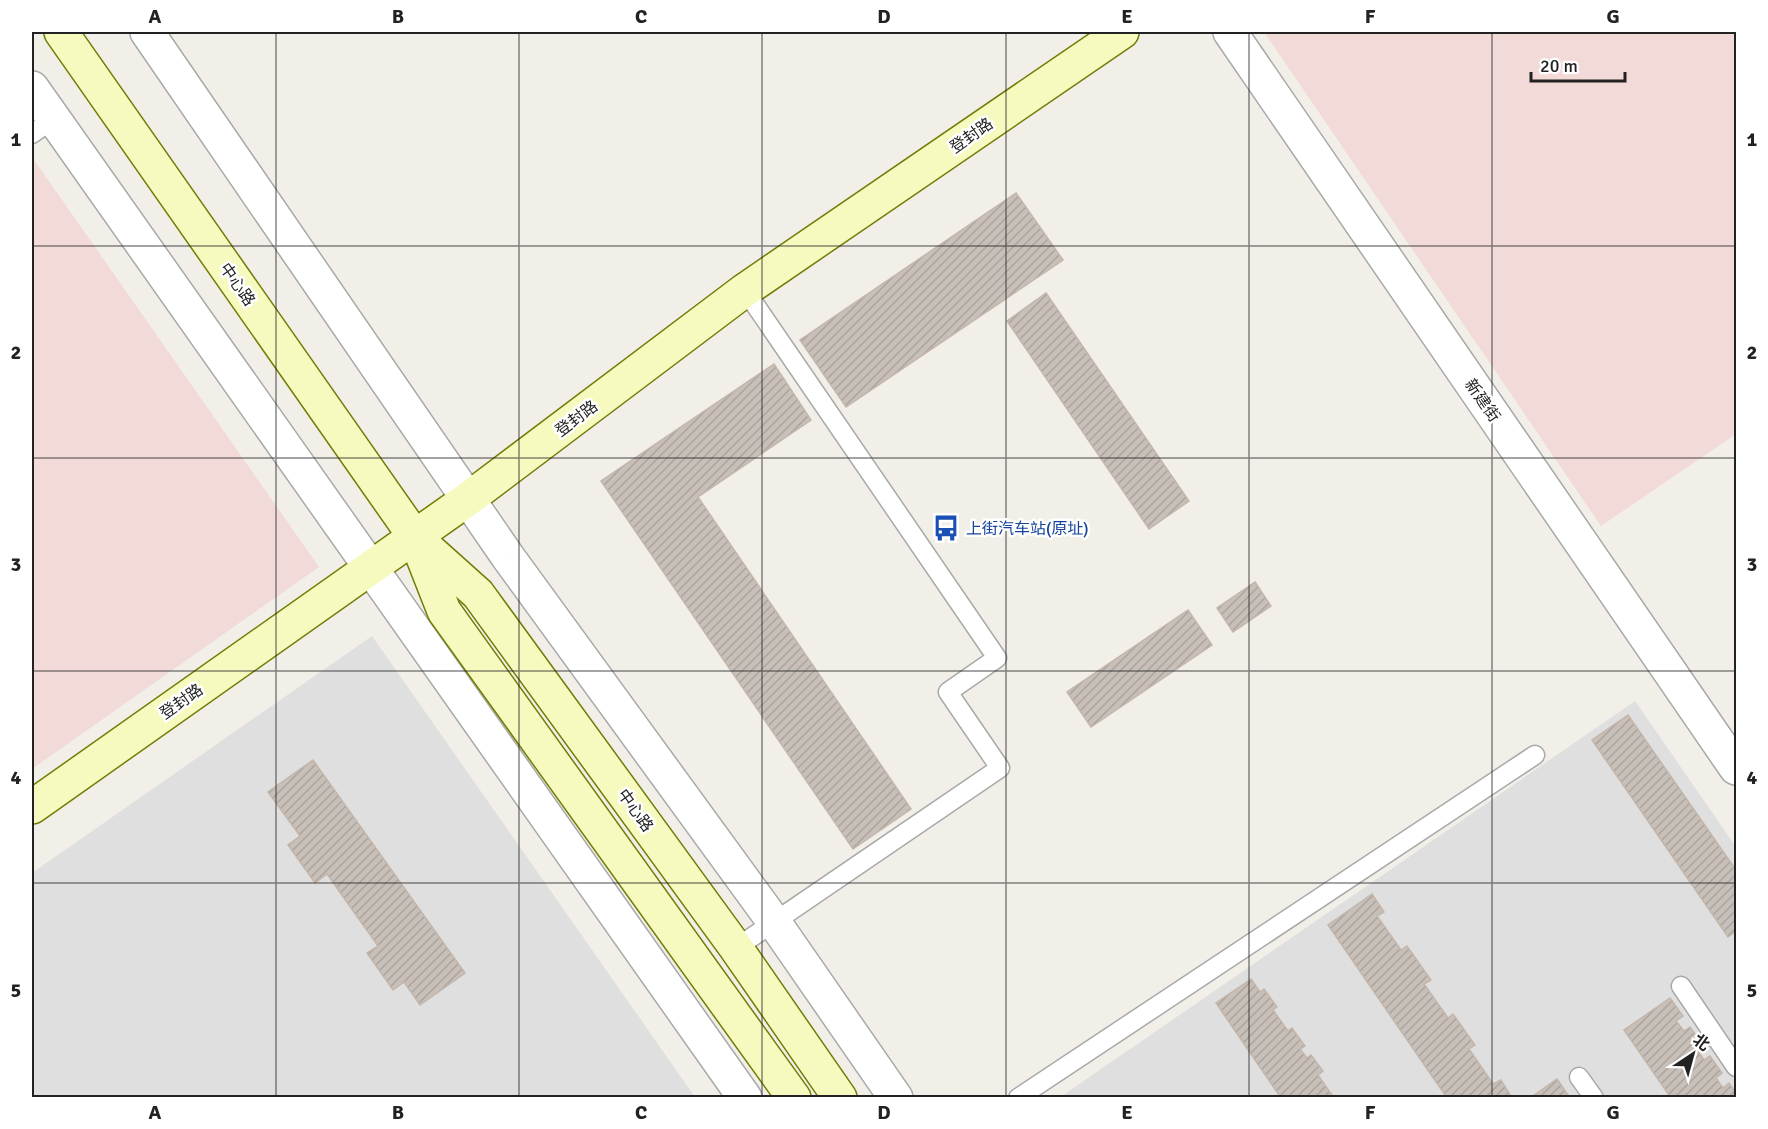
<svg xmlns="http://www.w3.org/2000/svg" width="1768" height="1129" font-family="Signika,'Noto Sans SC',sans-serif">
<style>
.residential{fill:#e0dfdf}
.commercial{fill:#f2dad9}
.building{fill:url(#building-hatch);stroke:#c4b6ab;stroke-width:1.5}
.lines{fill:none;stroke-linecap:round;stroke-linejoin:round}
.service-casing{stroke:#a9a9a9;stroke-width:21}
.minor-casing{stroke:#a9a9a9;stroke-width:36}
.secondary-casing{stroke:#707d05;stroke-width:36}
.service{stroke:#fff;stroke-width:18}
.minor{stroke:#fff;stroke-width:33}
.secondary{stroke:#f7fabf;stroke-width:33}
.grid{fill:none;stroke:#222;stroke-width:1.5;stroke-opacity:0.55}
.labels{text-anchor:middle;stroke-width:5;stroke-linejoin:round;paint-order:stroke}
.street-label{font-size:16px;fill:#222;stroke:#fff}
.transit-label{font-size:16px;fill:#164399;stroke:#fff;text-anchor:start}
.neatline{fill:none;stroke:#222;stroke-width:2}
.grid-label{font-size:20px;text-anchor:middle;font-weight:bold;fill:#222}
</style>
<defs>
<pattern id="building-hatch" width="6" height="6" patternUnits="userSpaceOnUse" patternTransform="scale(1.5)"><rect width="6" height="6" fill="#c7bfb8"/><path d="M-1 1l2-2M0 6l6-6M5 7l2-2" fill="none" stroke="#aba49e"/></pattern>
</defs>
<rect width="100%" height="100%" fill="#f2efe9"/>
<g class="residential">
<polygon points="372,636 695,1097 32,1097 32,873"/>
<polygon points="1635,701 1736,847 1736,1097 1059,1098"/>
</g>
<g class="commercial">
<polygon points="1264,32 1736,32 1736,434 1601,526"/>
<polygon points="32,157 319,567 32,769"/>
</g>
<g class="building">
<polygon points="1016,193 1063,260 846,407 800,340"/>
<polygon points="1046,293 1189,501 1149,529 1007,321"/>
<polygon points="774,364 811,420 698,497 911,809 853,849 601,481"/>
<polygon points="1255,582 1271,606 1233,632 1217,608"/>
<polygon points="1188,610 1212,645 1091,727 1067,692"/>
<polygon points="1628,715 1736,870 1736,931 1728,937 1592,740"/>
<polygon points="313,760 465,973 420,1005 404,982 393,990 367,953 378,946 327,874 315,883 288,845 300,836 268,792"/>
<polygon points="1372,894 1384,912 1377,916 1401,950 1407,946 1431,980 1424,984 1448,1018 1453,1014 1475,1045 1469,1049 1493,1084 1501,1080 1512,1098 1447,1098 1328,925"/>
<polygon points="1251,979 1260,992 1264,989 1277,1007 1273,1010 1288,1031 1292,1028 1305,1046 1300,1049 1307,1058 1311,1055 1323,1071 1318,1075 1334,1098 1281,1098 1216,1003"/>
<polygon points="1670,998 1683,1016 1676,1021 1684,1031 1690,1027 1701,1043 1695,1047 1704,1060 1710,1056 1722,1073 1716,1078 1723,1088 1729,1083 1736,1093 1736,1098 1671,1098 1624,1030"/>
<polygon points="1557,1079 1570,1098 1530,1098"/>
</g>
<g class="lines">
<g class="service-casing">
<g id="service">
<polyline points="32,134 53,119"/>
<polyline points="736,948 1000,768 948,692 997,658 745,290"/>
<polyline points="1681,986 1736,1067"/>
<polyline points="1579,1077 1594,1098"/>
<polyline points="1018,1098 1535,755"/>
</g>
</g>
<g class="minor-casing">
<g id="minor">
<polyline points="147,32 508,557 774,922 896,1098"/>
<polyline points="1230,32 1736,768"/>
<polyline points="32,88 745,1098"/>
</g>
</g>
<g class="secondary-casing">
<g id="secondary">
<polyline points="61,32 415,537 444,611 794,1098"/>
<polyline points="420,542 478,594 736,948 840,1098"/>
<polyline points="32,807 468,499 745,290 1122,32"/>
</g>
</g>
<use href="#service" class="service"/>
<use href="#minor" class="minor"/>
<use href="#secondary" class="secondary"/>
</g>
<path class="grid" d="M276,32V1098M519,32V1098M762,32V1098M1006,32V1098M1249,32V1098M1492,32V1098M32,246H1736M32,458H1736M32,671H1736M32,883H1736"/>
<defs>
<g id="bus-bare" transform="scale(2.07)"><path d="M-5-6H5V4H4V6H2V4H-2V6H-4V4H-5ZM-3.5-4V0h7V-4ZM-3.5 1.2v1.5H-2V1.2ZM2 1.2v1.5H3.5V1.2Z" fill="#1a4fb4" stroke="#fff" stroke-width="2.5" paint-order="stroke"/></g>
</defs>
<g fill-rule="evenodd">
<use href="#bus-bare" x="946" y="528"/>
</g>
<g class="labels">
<g class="street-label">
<text transform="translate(971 135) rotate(-35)" y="6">登封路</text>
<text transform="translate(238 284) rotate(55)" y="6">中心路</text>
<text transform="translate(1483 400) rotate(55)" y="6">新建街</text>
<text transform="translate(576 418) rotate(-37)" y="6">登封路</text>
<text transform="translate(181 701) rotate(-35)" y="6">登封路</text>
<text transform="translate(636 810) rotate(54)" y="6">中心路</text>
</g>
<g class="transit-label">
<text x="966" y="534">上街汽车站(原址)</text>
</g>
</g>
<rect width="1768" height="1129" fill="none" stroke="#ffffff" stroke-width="66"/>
<g transform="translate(1693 1054) rotate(36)" stroke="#ffffff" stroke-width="4.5" paint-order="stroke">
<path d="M0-4.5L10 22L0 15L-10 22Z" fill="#222222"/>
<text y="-9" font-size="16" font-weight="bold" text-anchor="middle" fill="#222222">北</text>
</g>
<path d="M1531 72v9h94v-9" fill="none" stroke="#222222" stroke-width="3"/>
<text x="1540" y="72" font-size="18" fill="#222222" stroke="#ffffff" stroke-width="4.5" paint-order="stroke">20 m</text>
<rect x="33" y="33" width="1702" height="1063" class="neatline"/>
<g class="grid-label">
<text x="155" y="23">A</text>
<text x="398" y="23">B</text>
<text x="641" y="23">C</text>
<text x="884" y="23">D</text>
<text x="1127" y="23">E</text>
<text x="1370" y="23">F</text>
<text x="1613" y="23">G</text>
<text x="16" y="146">1</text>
<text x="1752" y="146">1</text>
<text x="16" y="359">2</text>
<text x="1752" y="359">2</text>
<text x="16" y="571">3</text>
<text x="1752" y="571">3</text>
<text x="16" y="784">4</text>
<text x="1752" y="784">4</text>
<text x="16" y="997">5</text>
<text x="1752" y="997">5</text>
<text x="155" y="1119">A</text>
<text x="398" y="1119">B</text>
<text x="641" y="1119">C</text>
<text x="884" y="1119">D</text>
<text x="1127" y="1119">E</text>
<text x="1370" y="1119">F</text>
<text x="1613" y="1119">G</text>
</g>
</svg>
